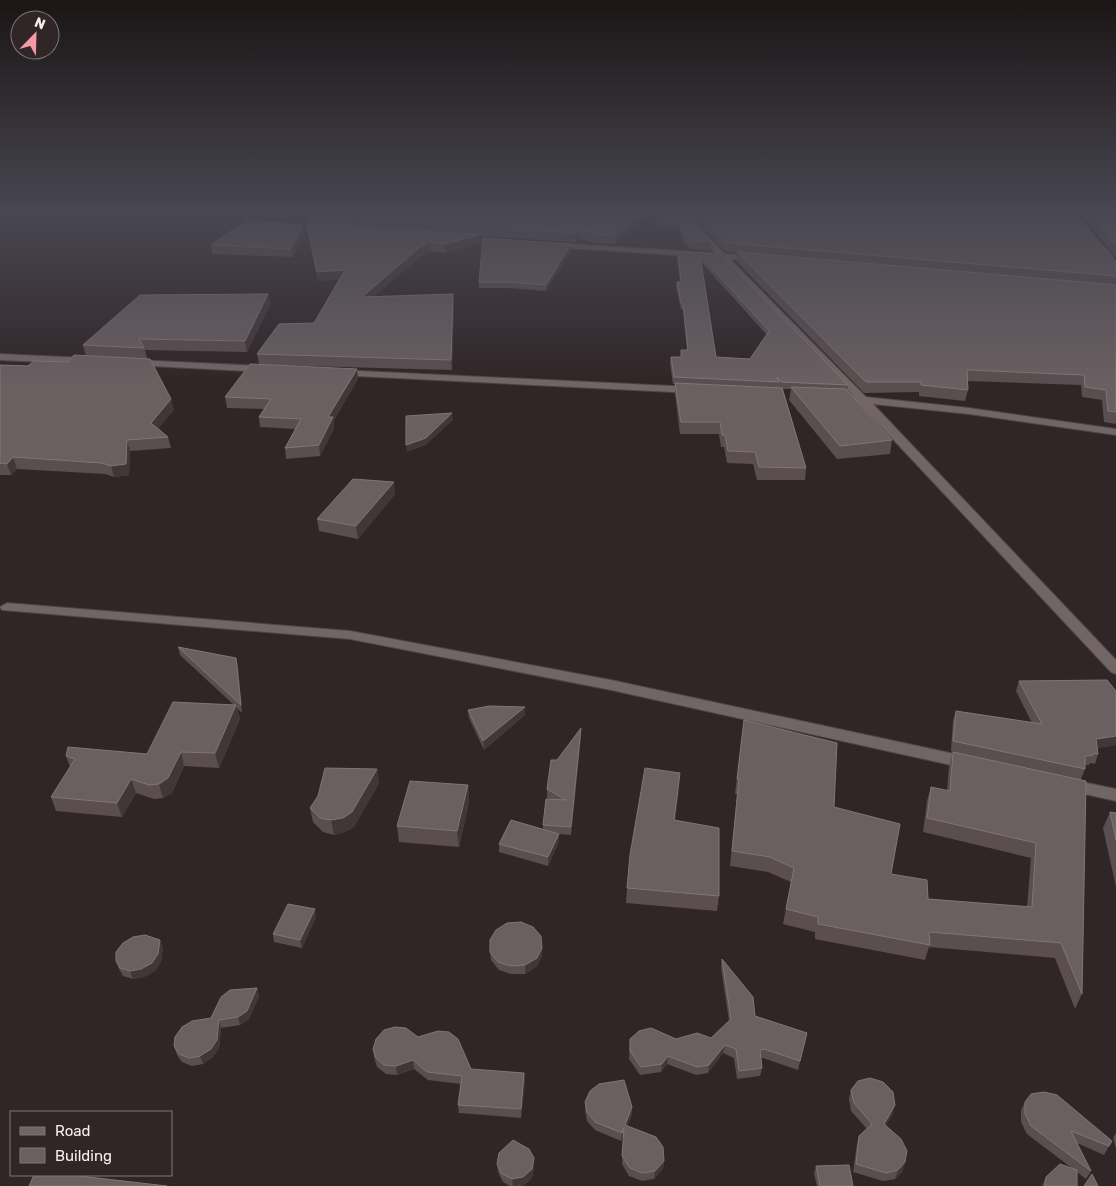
<svg xmlns="http://www.w3.org/2000/svg" width="1116" height="1186" font-family="Rubik,sans-serif">
<style>
.lines{fill:none;stroke-linecap:round;stroke-linejoin:round}
.minor-casing{stroke:#4d4546;stroke-width:2}
.minor{fill:#716566;fill-rule:evenodd}
.wall{fill:#5a4e50;fill-rule:evenodd}
.shaded-wall{fill:#423738}
.building{fill:#6a5f61;stroke:#807677;fill-rule:evenodd}
</style>
<rect width="100%" height="100%" fill="#312627"/>
<g class="lines">
<g class="minor-casing">
<g id="minor">
<polygon points="679,215 687,215 725,254 756,256 756,260 753,260 730,259 866,397 969,408 1116,429 1116,435 969,414 873,404 1116,660 1116,674 1111,672 859,403 833,399 832,397 833,395 853,395 721,258 553,247 549,245 553,243 715,253"/>
<polygon points="1098,246 1104,246 1116,261 1116,270 1113,269 1098,250"/>
<polygon points="0,354 87,358 92,361 87,364 0,360"/>
<polygon points="136,360 264,366 269,369 264,372 132,365 132,361"/>
<polygon points="340,370 693,387 698,390 693,393 336,375 336,371"/>
<polygon points="7,603 350,631 611,680 969,757 975,759 977,763 975,767 969,769 611,690 350,639 2,610 0,607"/>
<polygon points="1068,779 1116,789 1116,801 1062,789 1060,785 1062,781"/>
</g>
</g>
<use href="#minor" class="minor"/>
</g>
<g class="wall">
<polygon points="648,215 615,244 595,243 578,238 576,242 479,236 480,243 445,253 431,251 420,257 374,296 454,304 452,370 268,365 358,379 334,420 334,428 320,456 286,459 285,448 295,429 260,427 259,417 264,409 227,408 225,397 259,364 257,354 314,323 339,279 318,281 307,228 306,220"/>
<polygon points="654,215 685,215 711,242 710,251 690,249 684,243 679,227 663,228"/>
<polygon points="689,215 1078,215 1113,259 1112,263 1116,267 1116,424 1104,422 1102,400 1082,397 1081,385 967,381 968,390 965,401 919,396 919,392 864,393 736,261 737,253 726,252"/>
<polygon points="1082,215 1116,215 1116,258"/>
<polygon points="304,233 293,257 212,254 211,245"/>
<polygon points="571,244 571,250 546,291 508,288 479,288 479,282"/>
<path d="M678,252L720,254L848,385V391L892,440L890,454L837,459L789,400L791,389H783L806,468L805,480H757L753,464L727,463L724,447H721L719,434H680L675,394V384H673L670,363L671,357H681V350H687L683,310L681,309L676,287L677,282H680L677,258ZM701,262L767,335L750,359L716,357Z"/>
<polygon points="268,294 270,305 247,352 145,350 147,359 174,410 158,428 168,437 171,448 130,451 129,475 114,477 105,474 17,469 11,475 0,475 0,365 28,366 68,362 86,356 83,345"/>
<polygon points="395,494 358,539 319,531 317,519"/>
<polygon points="178,647 236,658 238,666 242,713 237,708 240,719 219,768 184,766 172,793 163,798 154,799 136,793 122,817 56,811 51,797 70,767 66,756 147,754 234,705 180,655"/>
<polygon points="1019,681 1116,745 1097,748 1098,754 1095,764 1090,763 1089,765 1085,765 1085,769 1081,779 1082,994 1075,1009 1055,958 929,947 925,960 815,939 815,932 783,924 791,882 768,872 730,866 737,794 735,794 744,720 834,807 891,874 928,899 1027,907 1031,858 923,832 927,801 931,787 947,791 949,766 953,752 951,751 953,720 956,711 1032,723 1016,691"/>
<polygon points="525,707 525,715 484,750 469,718 468,710"/>
<polygon points="581,736 571,835 559,834 559,842 548,866 499,852 499,844 543,829 543,825 550,799 547,798 547,789 557,760"/>
<polygon points="377,769 379,783 354,827 345,832 334,835 323,832 313,822 310,808"/>
<polygon points="468,785 469,802 459,847 399,842 397,826"/>
<polygon points="679,788 675,820 719,896 717,911 626,903 627,888"/>
<polygon points="1110,812 1116,813 1116,887 1103,828"/>
<polygon points="316,917 302,948 274,942 273,934"/>
<polygon points="160,940 163,948 161,962 155,971 144,977 133,979 123,976 119,969 116,961"/>
<polygon points="490,952 542,956 537,966 525,974 511,974 499,970 491,960"/>
<polygon points="722,959 755,1016 807,1033 798,1070 763,1058 761,1058 762,1068 760,1076 737,1079 734,1058 723,1053 708,1073 696,1075 667,1064 661,1072 640,1075 629,1059 630,1039 711,1038 729,1021 721,967"/>
<polygon points="257,988 259,996 249,1019 240,1025 221,1028 219,1048 213,1057 203,1064 192,1066 182,1062 177,1055 174,1046 211,1018"/>
<polygon points="418,1037 471,1069 524,1073 525,1081 521,1118 459,1113 458,1105 461,1084 428,1080 414,1069 397,1075 386,1074 377,1067 374,1057 373,1049"/>
<polygon points="851,1090 893,1113 886,1125 903,1171 895,1179 883,1181 853,1172 857,1144 859,1136 867,1129 851,1111 849,1099"/>
<polygon points="585,1102 632,1107 632,1115 627,1126 664,1161 663,1169 654,1179 642,1181 629,1176 622,1164 624,1135 621,1141 595,1130 587,1121 585,1110"/>
<polygon points="1025,1102 1112,1141 1104,1155 1077,1143 1091,1171 1086,1179 1077,1172 1077,1186 1042,1186 1046,1177 1073,1169 1027,1134 1021,1122 1021,1110"/>
<polygon points="1116,1133 1116,1148 1113,1138"/>
<polygon points="534,1158 534,1167 532,1178 524,1185 520,1186 510,1186 503,1182 498,1172 497,1164"/>
<polygon points="816,1166 853,1186 817,1186 814,1174"/>
</g>
<g class="shaded-wall">
<polygon points="639,215 648,215 615,244 615,236"/>
<polygon points="353,219 354,227 348,223"/>
<polygon points="303,225 304,233 293,257 291,249"/>
<polygon points="578,229 578,238 576,242 576,233"/>
<polygon points="479,235 480,243 445,253 445,244"/>
<polygon points="430,242 431,251 420,257 363,306 362,297 419,248"/>
<polygon points="571,244 571,250 546,291 546,285"/>
<polygon points="345,270 346,279 318,281 317,272"/>
<polygon points="268,294 270,305 247,352 245,341"/>
<polygon points="453,294 454,304 452,370 451,360"/>
<polygon points="357,369 358,379 334,420 334,428 320,456 319,445 328,417"/>
<polygon points="171,399 174,410 154,434 151,423"/>
<polygon points="452,413 453,420 426,445 407,452 406,445"/>
<polygon points="127,440 130,451 129,475 114,477 111,466"/>
<polygon points="13,457 17,469 11,475 7,464"/>
<polygon points="394,482 395,494 358,539 356,526"/>
<polygon points="236,658 238,666 242,713 241,705"/>
<polygon points="236,705 240,719 219,768 215,753"/>
<polygon points="525,707 525,715 484,750 483,741"/>
<polygon points="581,728 581,736 571,835 571,827"/>
<polygon points="1116,736 1116,745 1092,749 1096,739"/>
<polygon points="181,752 184,766 172,793 163,798 159,784"/>
<polygon points="377,769 379,783 354,827 345,832 334,835 331,820"/>
<polygon points="680,773 679,788 673,836 674,820"/>
<polygon points="131,779 136,793 122,817 117,803"/>
<polygon points="468,785 469,802 459,847 457,831"/>
<polygon points="559,834 559,842 548,866 548,857"/>
<polygon points="315,909 316,917 302,948 300,940"/>
<polygon points="160,940 163,948 161,962 155,971 144,977 133,979 130,971"/>
<polygon points="542,948 542,956 537,966 525,974 525,965"/>
<polygon points="257,988 259,996 249,1019 240,1025 238,1017"/>
<polygon points="219,1020 221,1028 219,1048 213,1057 203,1064 200,1056"/>
<polygon points="725,1045 723,1053 708,1073 709,1065"/>
<polygon points="668,1056 667,1064 661,1072 662,1064"/>
<polygon points="413,1060 414,1069 397,1075 396,1066"/>
<polygon points="524,1073 525,1081 521,1118 521,1109"/>
<polygon points="895,1105 893,1113 882,1132 884,1124"/>
<polygon points="632,1107 632,1115 624,1133 625,1125"/>
<polygon points="624,1127 624,1135 621,1141 622,1133"/>
<polygon points="534,1158 534,1167 532,1178 524,1185 513,1186 512,1179"/>
<polygon points="664,1161 663,1169 654,1179 655,1171"/>
<polygon points="905,1162 903,1171 895,1179 898,1170"/>
</g>
<g class="building">
<polygon points="314,215 639,215 615,236 595,234 578,229 576,233 353,219 348,223 354,226 479,235 445,244 430,242 419,248 362,297 453,294 451,360 257,354 279,324 314,323 345,270 317,272 306,220"/>
<polygon points="660,215 685,215 711,242 691,241 685,234 679,219 664,220"/>
<polygon points="698,215 1078,215 1113,259 1108,259 1116,267 1116,276 727,243"/>
<polygon points="1091,215 1116,215 1116,246"/>
<polygon points="247,220 303,225 291,249 211,245"/>
<polygon points="483,238 571,244 546,285 508,282 479,282"/>
<path d="M678,252L720,254L848,385L781,382L777,377L779,382L674,377L671,357H681V350H688L683,304L681,303L677,282H681ZM700,255L769,331L750,359L716,357Z"/>
<polygon points="737,252 1116,285 1116,412 1108,411 1106,390 1085,387 1084,375 967,370 968,390 921,385 921,382 866,382"/>
<polygon points="268,294 245,341 139,339 144,348 83,345 140,295"/>
<polygon points="74,355 150,359 171,399 151,423 168,437 127,440 126,464 111,466 102,463 13,457 7,464 0,463 0,365 28,366 34,361 68,362"/>
<polygon points="250,364 357,369 328,417 333,417 319,445 285,448 301,419 259,417 271,399 225,397"/>
<polygon points="675,383 782,388 806,468 759,467 755,452 728,451 725,435 722,435 720,422 681,422"/>
<polygon points="791,387 846,389 892,440 840,446"/>
<polygon points="452,413 426,438 406,445 406,416"/>
<polygon points="353,479 394,482 356,526 317,519"/>
<polygon points="178,647 236,658 241,705"/>
<polygon points="1107,680 1116,691 1116,736 1096,739 1098,754 1093,753 1093,755 1085,756 1085,769 953,741 956,711 1042,724 1019,681"/>
<polygon points="173,702 236,705 215,753 181,752 168,778 159,784 149,785 131,779 117,803 51,797 75,759 66,756 68,747 147,754"/>
<polygon points="489,706 525,707 483,741 468,710"/>
<polygon points="744,720 837,743 834,807 900,824 891,874 927,880 928,899 1032,907 1036,843 927,818 931,787 950,791 953,752 1086,781 1082,994 1061,943 929,932 930,945 818,924 818,917 786,909 794,868 770,857 732,851 739,779 737,779"/>
<polygon points="581,728 571,827 543,825 546,799 566,800 547,789 551,760 557,760"/>
<polygon points="325,768 377,769 352,812 343,818 331,820 320,818 310,808 318,796"/>
<polygon points="645,768 680,773 674,820 719,828 719,896 627,888 630,855"/>
<polygon points="410,781 468,785 457,831 397,826"/>
<polygon points="1110,812 1116,813 1116,840"/>
<polygon points="511,820 559,834 548,857 499,844"/>
<polygon points="288,904 315,909 300,940 273,934"/>
<polygon points="521,922 533,927 541,936 542,948 537,958 525,965 511,966 498,962 490,952 490,940 496,930 507,923"/>
<polygon points="145,935 160,940 158,954 152,963 141,969 130,971 120,968 116,961 116,952 123,943 133,937"/>
<polygon points="722,959 753,997 755,1016 807,1033 800,1061 764,1049 760,1050 762,1068 739,1071 736,1049 725,1045 709,1065 697,1067 668,1056 662,1064 641,1067 630,1051 630,1039 639,1031 651,1028 676,1039 697,1033 711,1038 731,1019"/>
<polygon points="257,988 247,1011 238,1017 219,1020 217,1040 211,1049 200,1056 189,1058 179,1054 174,1046 175,1037 182,1027 192,1021 211,1018 221,997 230,990"/>
<polygon points="395,1027 406,1028 418,1037 438,1031 449,1032 458,1039 471,1069 524,1073 521,1109 458,1105 462,1076 427,1072 413,1060 396,1066 384,1065 376,1058 373,1049 376,1039 384,1030"/>
<polygon points="870,1078 883,1082 893,1092 895,1105 884,1124 901,1139 907,1151 905,1162 898,1170 886,1173 856,1164 859,1136 872,1124 854,1103 851,1090 858,1081"/>
<polygon points="624,1080 632,1107 625,1125 656,1137 663,1147 664,1161 655,1171 642,1173 630,1168 622,1156 624,1127 622,1133 595,1122 587,1112 585,1102 590,1091 599,1084"/>
<polygon points="1044,1092 1057,1095 1112,1141 1109,1146 1071,1131 1091,1171 1031,1126 1025,1114 1025,1102 1031,1094"/>
<polygon points="513,1140 529,1149 534,1158 532,1169 523,1177 512,1179 502,1174 497,1164 499,1153"/>
<polygon points="1060,1164 1077,1170 1077,1186 1045,1186 1046,1177"/>
<polygon points="849,1165 853,1186 820,1186 816,1166"/>
<polygon points="1092,1174 1098,1186 1084,1186"/>
<polygon points="34,1175 71,1175 167,1186 29,1186"/>
</g>
<linearGradient id="sky" x2="0" y2="1"><stop stop-color="#1b1515"/><stop offset="0.56" stop-color="#484752"/><stop offset="1" stop-color="#484752" stop-opacity="0"/></linearGradient>
<rect width="1116" height="381" fill="url(#sky)"/>
<rect x="10" y="1111" width="162" height="65" fill="#312627" stroke="#7f7677"/>
<rect x="20" y="1127" width="25" height="8" fill="#716566" stroke="#7f7677"/>
<text x="55" y="1136" font-size="15" fill="#f5eeef">Road</text>
<rect x="20" y="1148" width="25" height="15" fill="#6a5f61" stroke="#7f7677"/>
<text x="55" y="1161" font-size="15" fill="#f5eeef">Building</text>
<g transform="translate(35 35) rotate(23)"><circle r="24" fill="#312627" stroke="#7f7677"/>
<path d="M0-4L9 19L0 12L-9 19Z" fill="#f49aa7"/>
<text y="-8" font-size="14" font-weight="bold" text-anchor="middle" fill="#f5eeef">N</text>
</g>
</svg>
